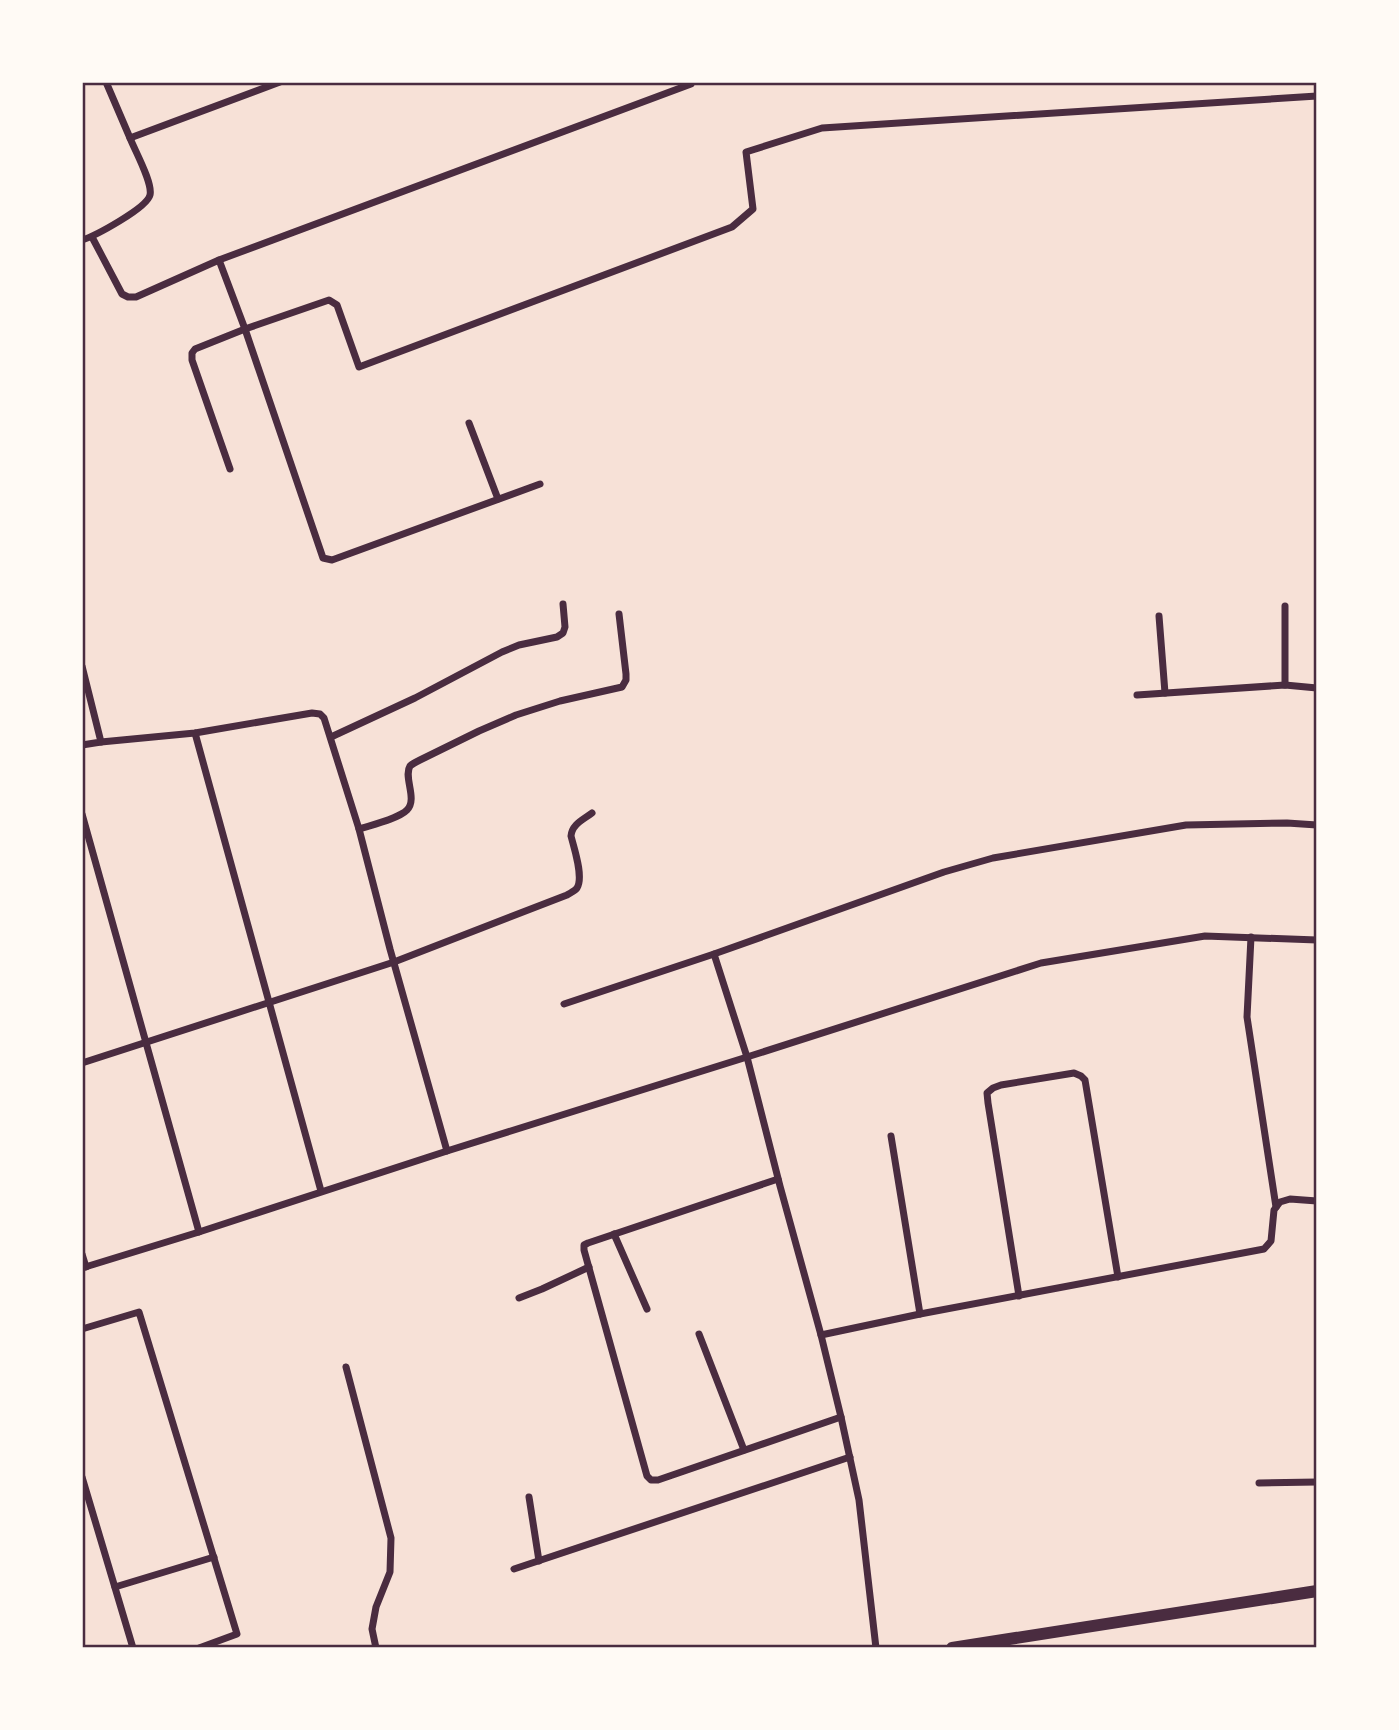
<svg xmlns="http://www.w3.org/2000/svg" width="1399" height="1730" font-family="Karla,sans-serif">
<style>
.lines{fill:none;stroke-linecap:round;stroke-linejoin:round}
.minor{stroke:#4a2c40;stroke-width:7}
.tertiary{stroke:#4a2c40;stroke-width:12}
.neatline{fill:none;stroke:#4a2c40;stroke-width:2.5}
</style>
<rect width="100%" height="100%" fill="#f7e1d7"/>
<g class="lines">
<g class="minor">
<polyline points="106,82 130,138"/>
<polyline points="92,237 122,294 128,297 136,297 219,260 691,84"/>
<path d="M82,240C95,236 147,208 150,195C153,183 135,151 130,138L280,82"/>
<polyline points="219,260 245,329 323,558 332,560 540,484"/>
<polyline points="469,423 498,499"/>
<polyline points="230,469 192,360 192,353 195,349 245,329 329,300 337,305 359,367 732,227 753,209 746,152 822,128 1317,96"/>
<polyline points="1285,606 1285,685"/>
<polyline points="1159,616 1165,693"/>
<polyline points="82,666 101,742 82,745"/>
<polyline points="1137,695 1285,685 1317,688"/>
<polyline points="195,733 321,1191"/>
<polyline points="331,737 415,698 502,652 519,645 557,637 563,633 565,627 563,604"/>
<polyline points="101,742 195,733 312,713 320,714 324,718 359,829 390,949 447,1151"/>
<polyline points="82,814 199,1232"/>
<path d="M359,829C371,825 398,819 407,810C418,799 403,777 410,766C412,764 418,761 420,760L479,731L516,715L560,701L622,687L626,680V674L619,614"/>
<polyline points="1251,937 1247,1017 1276,1207"/>
<polyline points="714,954 747,1057 780,1186 821,1335 841,1417 859,1500 876,1648"/>
<polyline points="564,1004 714,954 944,872 993,858 1186,825 1287,823 1317,825"/>
<path d="M82,1063L394,962L567,895C570,893 575,891 577,888C584,877 574,848 571,836C572,824 583,820 592,813"/>
<polyline points="891,1136 920,1314"/>
<polyline points="778,1179 588,1243 584,1245 584,1250 647,1476 651,1480 658,1480 841,1417"/>
<polyline points="614,1234 647,1309"/>
<polyline points="82,1254 86,1267"/>
<polyline points="82,1268 199,1232 447,1151 747,1057 1041,963 1205,936 1317,940"/>
<polyline points="1019,1296 988,1103 987,1093 993,1088 1001,1085 1074,1073 1081,1076 1085,1080 1118,1277"/>
<polyline points="519,1298 542,1289 589,1267"/>
<polyline points="82,1329 139,1312 237,1634 199,1648"/>
<polyline points="699,1334 744,1450"/>
<polyline points="821,1335 920,1314 1264,1249 1271,1241 1274,1210 1280,1202 1290,1199 1317,1201"/>
<polyline points="346,1367 391,1538 390,1572 376,1607 372,1629 376,1648"/>
<polyline points="82,1477 133,1648"/>
<polyline points="1259,1483 1317,1482"/>
<polyline points="529,1497 539,1561"/>
<polyline points="514,1569 850,1457"/>
<polyline points="115,1587 214,1557"/>
</g>
<polyline class="tertiary" points="952,1648 1317,1591"/>
</g>
<rect width="1399" height="1730" fill="none" stroke="#fffaf5" stroke-width="168"/>
<rect x="84" y="84" width="1231" height="1562" class="neatline"/>
</svg>
